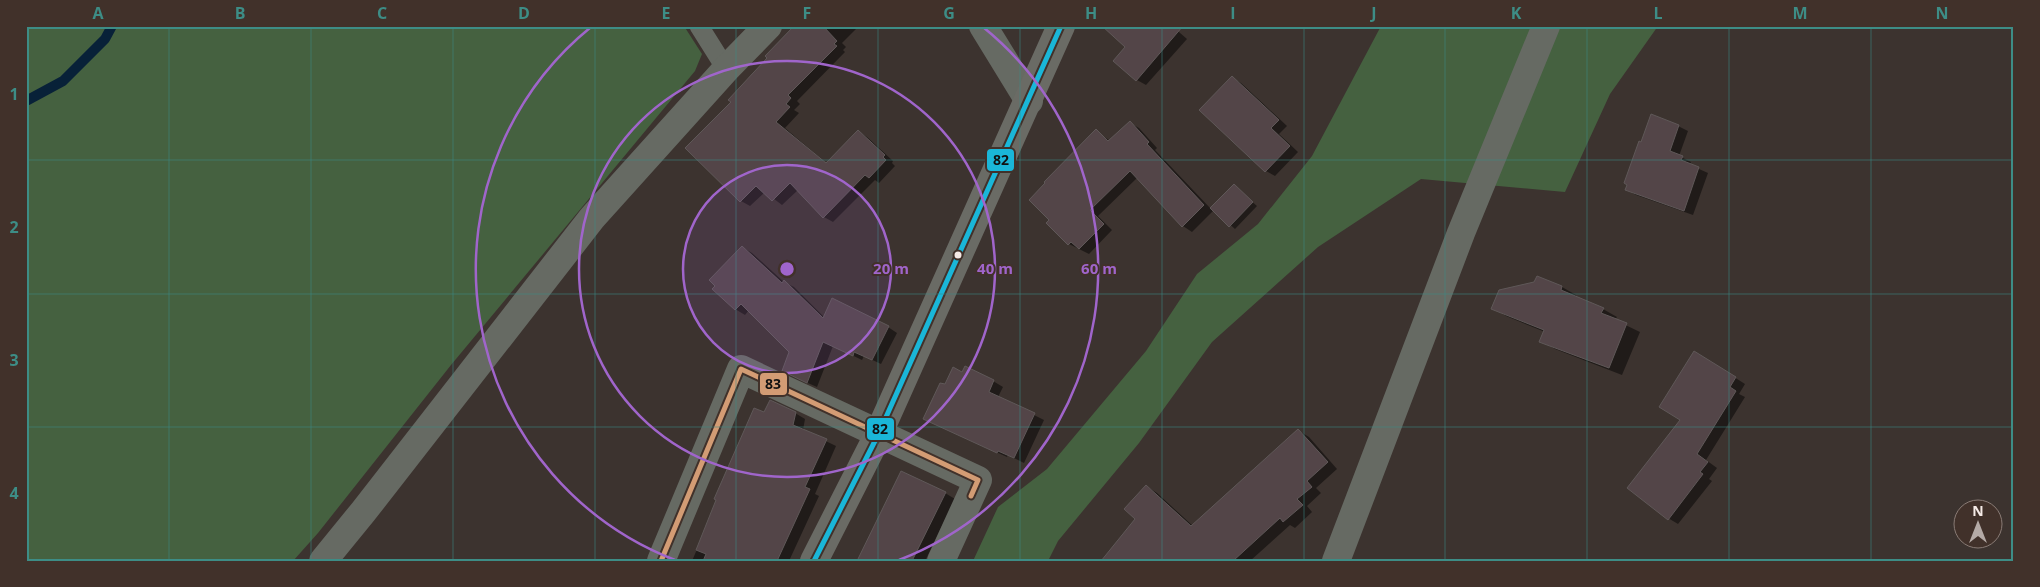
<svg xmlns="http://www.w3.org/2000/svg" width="2040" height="587" font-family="'Open Sans',sans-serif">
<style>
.green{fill:#456140}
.shadow{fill:#0007}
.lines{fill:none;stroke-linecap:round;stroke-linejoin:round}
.stream{stroke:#082138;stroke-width:10}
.building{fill:#534548;stroke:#5f5858}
.service{stroke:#666a63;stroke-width:19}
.minor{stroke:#666a63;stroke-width:28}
.tertiary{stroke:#666a63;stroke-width:28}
.secondary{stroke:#6a6b65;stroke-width:28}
.bus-1-casing{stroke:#41312a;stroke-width:9}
.bus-2-casing{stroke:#41312a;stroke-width:9}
.bus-1{stroke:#1ab6d8;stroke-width:5}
.bus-2{stroke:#d39c74;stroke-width:5}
.grid{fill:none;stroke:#3d8d86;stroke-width:1;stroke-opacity:0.55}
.ring{fill:none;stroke:#a065cb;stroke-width:2.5}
.bus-dot{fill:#f5eae6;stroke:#41312a;stroke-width:2}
.centre{fill:#a065cb;stroke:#41312a;stroke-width:2.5}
.ring-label{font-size:15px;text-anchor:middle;font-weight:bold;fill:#a065cb;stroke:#41312a;stroke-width:4;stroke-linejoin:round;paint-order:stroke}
.line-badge{stroke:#41312a;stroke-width:2}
.pale-badge-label{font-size:14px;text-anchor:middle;font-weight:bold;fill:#111}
.neatline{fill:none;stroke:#3d8d86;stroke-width:2}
.grid-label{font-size:16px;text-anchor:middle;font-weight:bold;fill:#3d8d86}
</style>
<rect width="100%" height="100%" fill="#3c332f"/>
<g class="green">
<polygon points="26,26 684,26 702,54 695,71 451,365 318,533 293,561 26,561"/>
<polygon points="1381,26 1658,26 1610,94 1565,192 1421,179 1318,247 1212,342 1139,443 1058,541 1048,561 973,561 998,507 1047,469 1146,351 1197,274 1258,224 1312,156"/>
</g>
<g class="shadow">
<polygon points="796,26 859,26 842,43 846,47 843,50 845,52 797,101 800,104 794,110 799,113 785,128 827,164 858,131 867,137 893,161 892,163 895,166 879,183 875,180 833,222 824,217 798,190 782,205 765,192 750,206 741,201 732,102"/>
<polygon points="1172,26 1187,39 1146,85 1137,80 1127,47"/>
<polygon points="1232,78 1241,83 1287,126 1279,134 1298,152 1275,176 1266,171"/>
<polygon points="1130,123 1139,128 1157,148 1155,150 1211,209 1234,186 1257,206 1235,229 1214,210 1192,232 1183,226 1137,178 1098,216 1112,230 1089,254 1069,244 1048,223 1096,131 1110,141"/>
<polygon points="1678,126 1688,131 1679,156 1691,162 1690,165 1708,173 1693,215 1636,195 1627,190 1642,143"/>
<polygon points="742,247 752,253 784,282 794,287 824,317 888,327 897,333 881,364 864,356 862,360 833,346 817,387 792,376 791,352 749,310 745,315 735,309"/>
<polygon points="1537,277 1562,287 1576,295 1575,297 1603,309 1617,317 1615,320 1640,332 1622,375 1555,349 1541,341 1545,332 1506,316 1493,308 1535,283"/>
<polygon points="1704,358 1745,384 1739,394 1745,397 1706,460 1717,468 1709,479 1712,481 1678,524 1668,518 1682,420"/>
<polygon points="963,373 993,381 1003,387 998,397 1044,420 1024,463 1008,455 1007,457 935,424 945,386"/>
<polygon points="795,413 805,419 803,430 836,446 815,494 819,496 789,561 692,561 718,500 765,414"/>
<polygon points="1299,431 1309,437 1337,469 1316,488 1321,493 1307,506 1312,512 1295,528 1290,525 1250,561 1103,561 1137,519 1146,486 1157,493 1193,526"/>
<polygon points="945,493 955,499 925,561 859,561"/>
</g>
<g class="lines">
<polyline class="stream" points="26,101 63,81 105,39 112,26"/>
</g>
<g class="building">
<polygon points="794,26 823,26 837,41 834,44 837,46 788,95 791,98 786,104 790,107 776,122 826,163 858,130 885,155 883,157 886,160 869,178 865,175 823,218 790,183 772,201 756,186 740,202 685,148 731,102 728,100 767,58 765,56"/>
<polygon points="1102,26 1183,26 1136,81 1113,61 1125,47"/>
<polygon points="1232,76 1279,120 1271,128 1290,146 1265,172 1199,110"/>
<polygon points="1651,114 1679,125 1670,151 1683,156 1681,160 1699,167 1684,211 1625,190 1627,185 1624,183 1639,141 1641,142"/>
<polygon points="1130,121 1149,142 1147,144 1204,205 1182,227 1130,171 1090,210 1104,224 1079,249 1071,242 1068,245 1046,223 1049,220 1029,200 1045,183 1044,182 1096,129 1108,141"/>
<polygon points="1234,184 1253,202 1229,227 1210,208"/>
<polygon points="742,246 782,283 784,280 823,318 832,298 889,326 872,360 854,352 853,356 823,342 807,383 782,371 789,352 741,304 735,310 712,289 715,286 709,280"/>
<polygon points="1537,276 1562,286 1561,290 1604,308 1601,313 1627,323 1609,368 1539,342 1544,330 1491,309 1499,290 1534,282"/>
<polygon points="1694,351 1736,377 1730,387 1736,391 1697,454 1708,462 1700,472 1703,474 1668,520 1627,488 1680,420 1659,407"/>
<polygon points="965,366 994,380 989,392 1035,413 1014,458 998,451 997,453 923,419 940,383 945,384 953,367 962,372"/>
<polygon points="770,400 796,412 793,425 827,439 805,487 810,489 777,561 703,561 706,554 696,550 716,500 714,499 754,408 764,412"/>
<polygon points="1298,429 1328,462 1307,481 1312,487 1297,499 1303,505 1283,522 1280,518 1233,561 1101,561 1135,519 1124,509 1146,485 1191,526"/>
<polygon points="901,471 946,492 912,561 857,561"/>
</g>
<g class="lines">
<polyline class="service" points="699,26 726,69"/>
<g class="minor">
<polyline points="323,561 363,512 592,218 728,67 768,26"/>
<polyline points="661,561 741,369 978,480 941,561"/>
<polyline points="1336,561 1461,233 1546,26"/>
</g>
<polyline class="tertiary" points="983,26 1029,101"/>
<polyline class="secondary" points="814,561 878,435 1061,26"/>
<g class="bus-1-casing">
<polyline id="bus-1" points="814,561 878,435 1061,26"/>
</g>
<g class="bus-2-casing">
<polyline id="bus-2" points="661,561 741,369 978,480 971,496"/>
</g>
<use href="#bus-1" class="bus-1"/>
<use href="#bus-2" class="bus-2"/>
</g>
<path class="grid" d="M169,26V561M311,26V561M453,26V561M595,26V561M736,26V561M878,26V561M1020,26V561M1162,26V561M1304,26V561M1445,26V561M1587,26V561M1729,26V561M1871,26V561M26,160H2014M26,294H2014M26,427H2014"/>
<circle cx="787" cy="269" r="104" fill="#a065cb" fill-opacity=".12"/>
<g class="ring">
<circle cx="787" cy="269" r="104"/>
<circle cx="787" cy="269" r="208"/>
<path d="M675 560A312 312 0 0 1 591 27M983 27A312 312 0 0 1 899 560"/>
</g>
<circle class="bus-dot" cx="958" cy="255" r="4.5"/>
<circle cx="787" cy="269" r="8" class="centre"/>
<g class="ring-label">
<text x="891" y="274">20 m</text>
<text x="995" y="274">40 m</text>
<text x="1099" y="274">60 m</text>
</g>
<g class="line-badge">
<rect x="986" y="148" width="29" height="24" rx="5" fill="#1ab6d8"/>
<rect x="759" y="372" width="29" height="24" rx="5" fill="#d39c74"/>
<rect x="866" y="417" width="29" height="24" rx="5" fill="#1ab6d8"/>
</g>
<g class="pale-badge-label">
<text x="1001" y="165">82</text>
<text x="773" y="389">83</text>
<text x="880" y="434">82</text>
</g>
<rect width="2040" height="587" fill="none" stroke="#41312a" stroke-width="55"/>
<g transform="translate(1978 524)"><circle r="24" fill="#41312a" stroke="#897b75"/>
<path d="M0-4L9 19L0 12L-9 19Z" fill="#b4aaa6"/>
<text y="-8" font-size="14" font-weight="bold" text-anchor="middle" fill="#f5eae6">N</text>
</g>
<rect x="28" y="28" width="1984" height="532" class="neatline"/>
<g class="grid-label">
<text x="98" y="19">A</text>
<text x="240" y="19">B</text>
<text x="382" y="19">C</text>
<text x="524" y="19">D</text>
<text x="666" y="19">E</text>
<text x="807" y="19">F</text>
<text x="949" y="19">G</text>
<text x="1091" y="19">H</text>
<text x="1233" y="19">I</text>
<text x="1374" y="19">J</text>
<text x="1516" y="19">K</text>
<text x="1658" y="19">L</text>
<text x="1800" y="19">M</text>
<text x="1942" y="19">N</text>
<text x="14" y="100">1</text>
<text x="14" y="233">2</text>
<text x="14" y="366">3</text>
<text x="14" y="499">4</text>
</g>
</svg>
